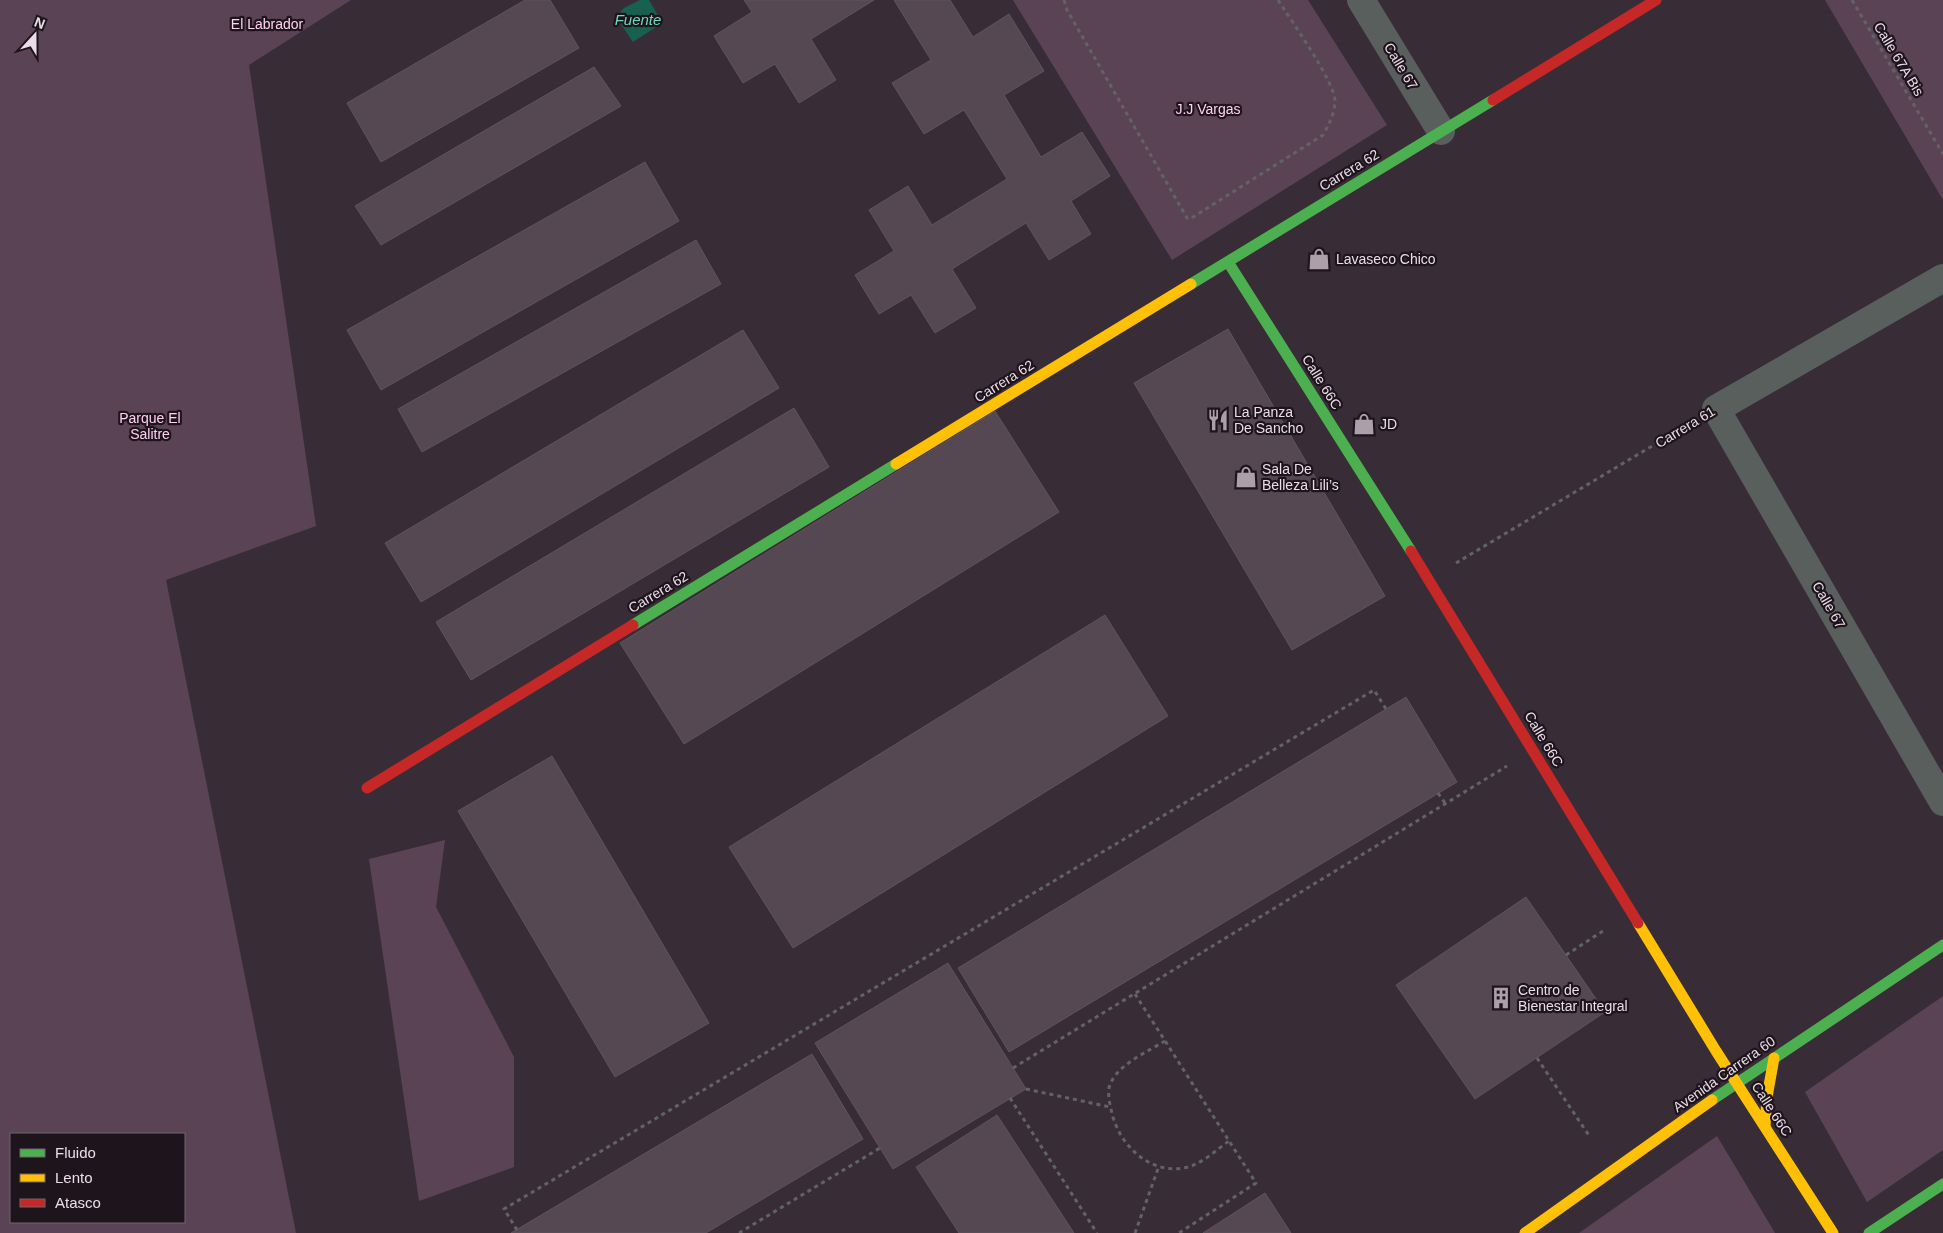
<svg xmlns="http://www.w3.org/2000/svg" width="1943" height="1233" font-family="Arial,sans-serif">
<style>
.green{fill:#5b4356;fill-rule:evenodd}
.water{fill:#186151}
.building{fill:#554853;stroke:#5f545c}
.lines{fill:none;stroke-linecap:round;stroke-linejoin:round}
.path{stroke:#626365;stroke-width:3;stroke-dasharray:4 4;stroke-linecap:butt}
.street{stroke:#595f5d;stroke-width:28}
.fast{stroke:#4caf50;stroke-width:11}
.slow{stroke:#ffc107;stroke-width:11}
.jam{stroke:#c62828;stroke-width:11}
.labels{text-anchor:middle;stroke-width:4.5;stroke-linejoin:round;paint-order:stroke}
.park-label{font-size:14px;fill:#fdd1f3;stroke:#1e141c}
.street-label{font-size:14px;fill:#ebdde8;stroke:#1e141c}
.poi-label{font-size:14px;fill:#ebdde8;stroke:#1e141c;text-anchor:start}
.water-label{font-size:15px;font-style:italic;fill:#6bd9bc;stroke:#1e141c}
</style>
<rect width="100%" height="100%" fill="#382d36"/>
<g class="green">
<path d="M0,0H351L249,65L316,526L166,580L296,1233H0ZM11,1134H184V1222H11Z"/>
<polygon points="1013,0 1308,0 1387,125 1172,260"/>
<polygon points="1825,0 1943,0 1943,200"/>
<polygon points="445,840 436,907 514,1057 514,1167 419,1201 369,859"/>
<polygon points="1943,996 1943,1150 1867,1202 1805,1092"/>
<polygon points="1717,1136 1775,1233 1579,1233"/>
</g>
<polygon class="water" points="640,0 649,0 662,23 633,42 616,17 624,8"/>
<g class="building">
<polygon points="525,0 550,0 579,48 381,162 347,103"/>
<polygon points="744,0 874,0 811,39 836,80 799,103 775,64 743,83 714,36 752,12"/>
<polygon points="894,0 950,0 973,37 1009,14 1044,71 1004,95 1041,157 1082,132 1110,176 1071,201 1091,234 1049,260 1026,223 952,269 976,308 935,333 911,295 879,314 855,275 894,251 869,210 908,186 932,225 1007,179 964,110 924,134 892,83 931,60"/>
<polygon points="594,67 621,106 381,245 355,206"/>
<polygon points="645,162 679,221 381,390 347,330"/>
<polygon points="696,240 721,284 422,452 398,409"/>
<polygon points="1228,329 1385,596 1292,650 1134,383"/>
<polygon points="743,330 779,388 421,602 385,543"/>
<polygon points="794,408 829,467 471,680 436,622"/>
<polygon points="995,411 1059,512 684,744 620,643"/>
<polygon points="1105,615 1168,716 793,948 729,847"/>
<polygon points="1406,697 1457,782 1009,1052 958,968"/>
<polygon points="552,756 709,1023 615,1077 458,811"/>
<polygon points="1526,897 1605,1012 1475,1099 1396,985"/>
<polygon points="948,963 1026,1089 893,1169 815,1043"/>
<polygon points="812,1054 863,1139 706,1233 511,1233"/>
<polygon points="997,1115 1074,1233 959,1233 916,1167"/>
<polygon points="1265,1193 1291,1233 1203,1233"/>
</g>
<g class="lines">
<g class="path">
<path d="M1064,0L1067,10L1187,218L1190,219L1323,135C1329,124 1334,115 1335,102C1336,83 1290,19 1278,0"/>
<polyline points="1852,0 1943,154"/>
<polyline points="1456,563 1689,424"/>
<polyline points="1438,793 1445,803"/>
<polyline points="1566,955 1606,929"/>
<polyline points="1135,994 1256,1183 1179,1233"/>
<path d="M1165,1041C1147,1052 1121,1063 1111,1082C1107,1089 1109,1101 1111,1109C1117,1142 1147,1174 1183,1168C1200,1166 1216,1150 1229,1141"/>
<polyline points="1537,1058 1590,1137"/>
<polyline points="1013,1068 1507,766"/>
<polyline points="1026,1089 1110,1107"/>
<polyline points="1010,1098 1097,1233"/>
<polyline points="517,1230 504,1209 1374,690 1386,709"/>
<polyline points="739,1233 880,1148"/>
<polyline points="1135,1233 1159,1166"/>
</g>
<g class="street">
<polyline points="1361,0 1441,131"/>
<polyline points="1943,278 1716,409 1943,802"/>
</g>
<g class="fast">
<polyline points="1228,262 1411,551"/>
<polyline points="1191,284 1493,100"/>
<polyline points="633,625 896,464"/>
<polyline points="1712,1100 1943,945"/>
<polyline points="1869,1233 1943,1184"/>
</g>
<g class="slow">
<polyline points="896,464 1191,284"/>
<polyline points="1638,923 1716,1051 1833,1233"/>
<polyline points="1765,1126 1767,1097 1774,1058"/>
<polyline points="1525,1233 1712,1100"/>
</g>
<g class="jam">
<polyline points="1493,100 1656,0"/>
<polyline points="1411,551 1638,923"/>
<polyline points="367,788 633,625"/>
</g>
</g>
<defs>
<g id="shop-bare" transform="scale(1.725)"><path d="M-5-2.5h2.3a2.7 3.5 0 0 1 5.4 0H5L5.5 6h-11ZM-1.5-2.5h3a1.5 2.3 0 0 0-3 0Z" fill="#ac9faa" stroke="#1e141c" stroke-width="2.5" paint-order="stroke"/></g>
<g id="restaurant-bare" transform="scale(1.725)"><path d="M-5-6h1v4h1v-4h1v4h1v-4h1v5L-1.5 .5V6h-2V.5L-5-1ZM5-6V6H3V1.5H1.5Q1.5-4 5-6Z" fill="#ac9faa" stroke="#1e141c" stroke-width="2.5" paint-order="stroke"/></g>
<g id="building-bare" transform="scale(1.725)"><path d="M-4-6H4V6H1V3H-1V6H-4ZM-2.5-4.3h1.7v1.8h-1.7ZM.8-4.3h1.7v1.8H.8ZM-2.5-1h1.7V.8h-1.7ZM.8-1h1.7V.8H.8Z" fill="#ac9faa" stroke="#1e141c" stroke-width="2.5" paint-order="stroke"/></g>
</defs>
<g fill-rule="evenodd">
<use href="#shop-bare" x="1319" y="259"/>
<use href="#restaurant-bare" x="1218" y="420"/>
<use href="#shop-bare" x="1364" y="424"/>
<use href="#shop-bare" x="1246" y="477"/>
<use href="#building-bare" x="1501" y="998"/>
</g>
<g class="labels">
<g class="park-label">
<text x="267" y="29">El Labrador</text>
<text x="1208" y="114">J.J Vargas</text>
<text x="150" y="423">Parque El<tspan x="150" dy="16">Salitre</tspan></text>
</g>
<g class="street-label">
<text transform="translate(1899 59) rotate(59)" y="5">Calle 67A Bis</text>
<text transform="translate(1401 66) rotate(59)" y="5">Calle 67</text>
<text transform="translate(1349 170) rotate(-31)" y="5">Carrera 62</text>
<text transform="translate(1004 381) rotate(-32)" y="5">Carrera 62</text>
<text transform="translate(1322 382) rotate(58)" y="5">Calle 66C</text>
<text transform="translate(1685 427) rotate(-31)" y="5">Carrera 61</text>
<text transform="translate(658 592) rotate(-31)" y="5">Carrera 62</text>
<text transform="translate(1829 605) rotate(60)" y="5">Calle 67</text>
<text transform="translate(1544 739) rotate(59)" y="5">Calle 66C</text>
<text transform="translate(1724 1074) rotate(-35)" y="5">Avenida Carrera 60</text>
<text transform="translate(1772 1109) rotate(57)" y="5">Calle 66C</text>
</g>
<g class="poi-label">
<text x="1336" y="264">Lavaseco Chico</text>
<text x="1234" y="417">La Panza<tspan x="1234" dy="16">De Sancho</tspan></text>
<text x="1380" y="429">JD</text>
<text x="1262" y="474">Sala De<tspan x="1262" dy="16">Belleza Lili’s</tspan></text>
<text x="1518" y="995">Centro de<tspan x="1518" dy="16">Bienestar Integral</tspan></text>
</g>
<g class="water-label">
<text x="638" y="25">Fuente</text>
</g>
</g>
<rect x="10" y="1133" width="175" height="90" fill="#1e141c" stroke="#70646e"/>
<rect x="20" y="1149" width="25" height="8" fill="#4caf50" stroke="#70646e"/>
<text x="55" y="1158" font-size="15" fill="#ebdde8">Fluido</text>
<rect x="20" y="1174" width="25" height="8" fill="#ffc107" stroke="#70646e"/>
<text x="55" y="1183" font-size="15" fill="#ebdde8">Lento</text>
<rect x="20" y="1199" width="25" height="8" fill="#c62828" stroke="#70646e"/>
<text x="55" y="1208" font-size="15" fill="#ebdde8">Atasco</text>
<g transform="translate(35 35) rotate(21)" stroke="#1e141c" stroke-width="4" paint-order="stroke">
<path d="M0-4L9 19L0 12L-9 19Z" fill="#ebdde8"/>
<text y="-8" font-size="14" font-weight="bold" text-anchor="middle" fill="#ebdde8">N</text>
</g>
</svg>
